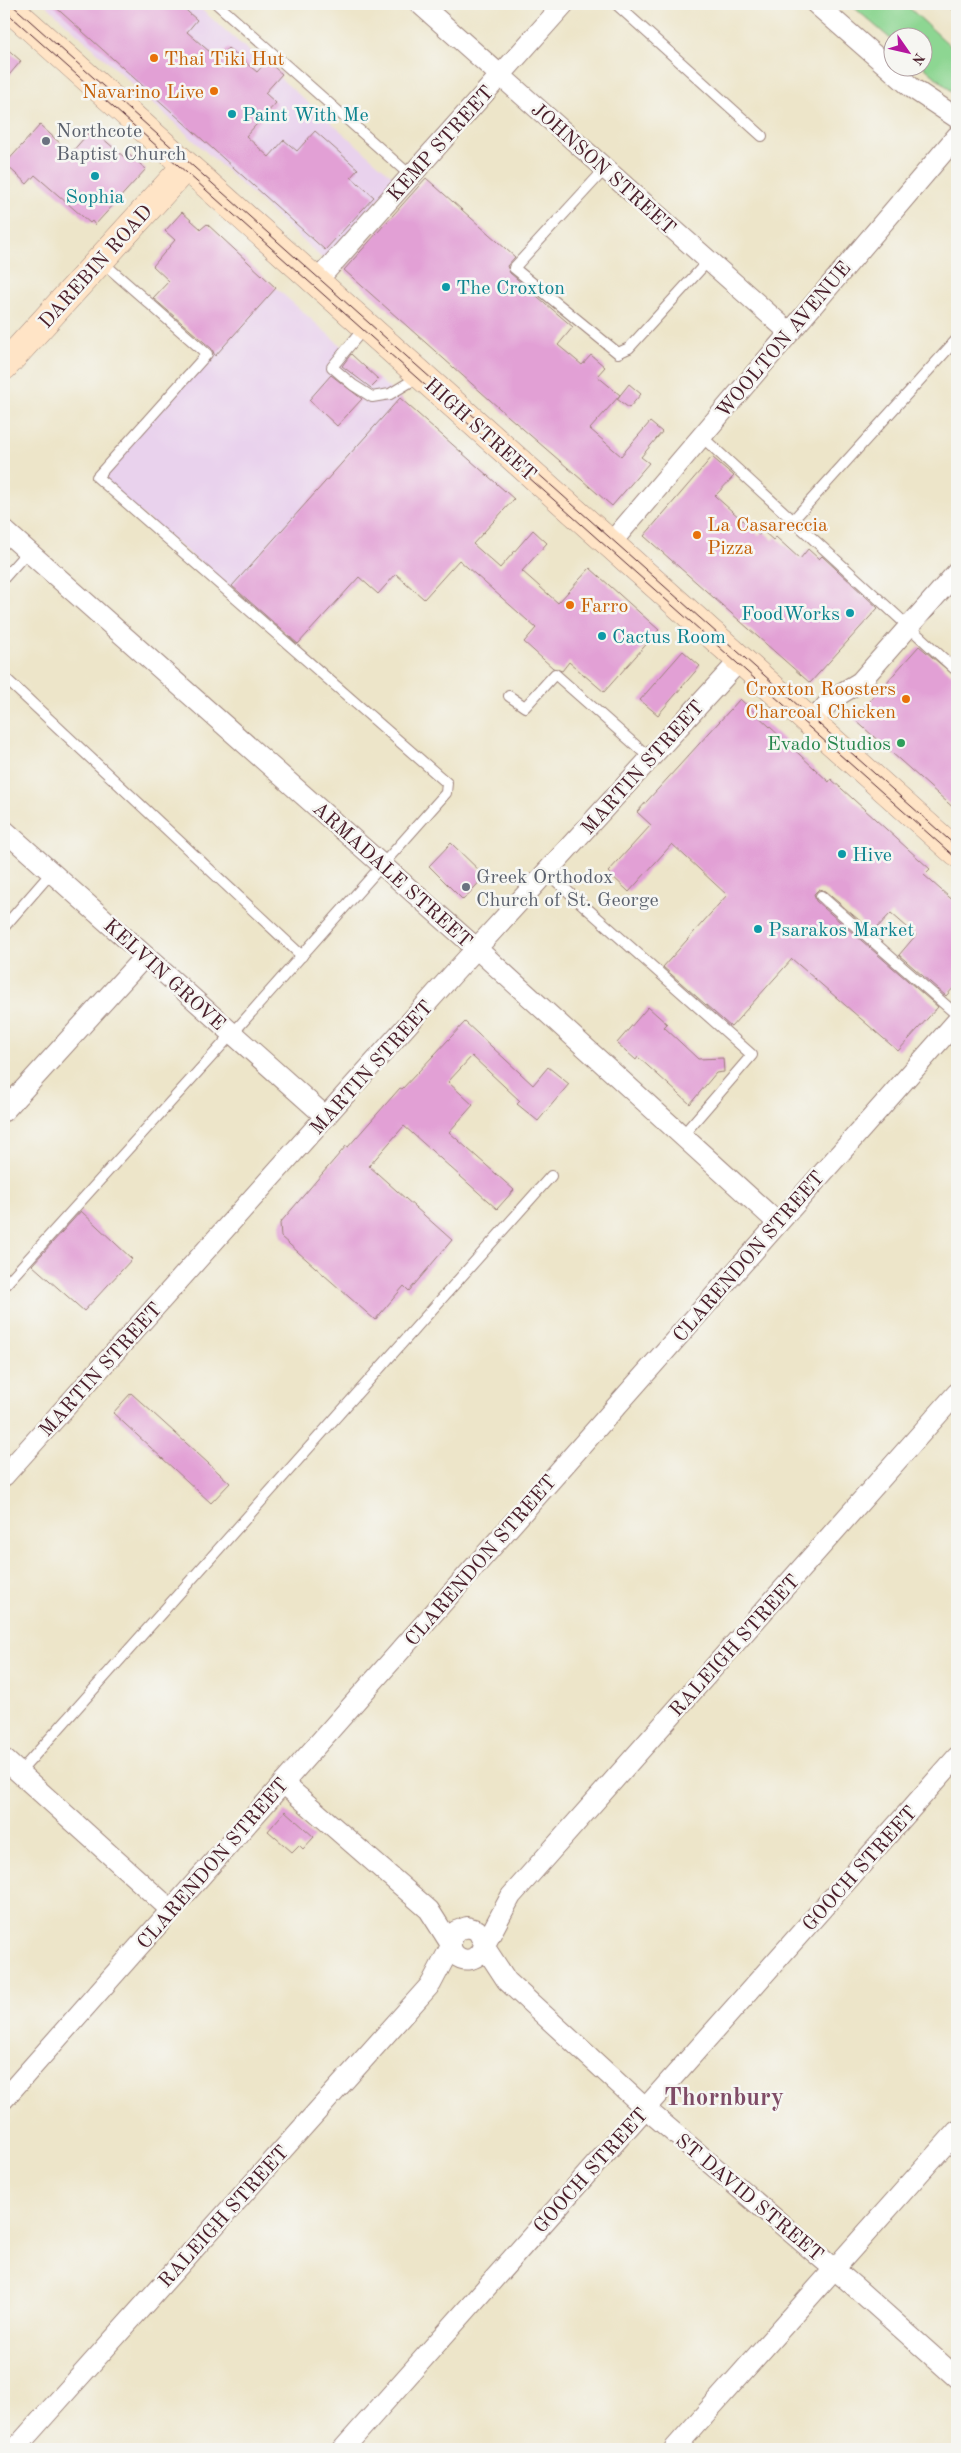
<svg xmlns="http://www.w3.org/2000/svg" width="961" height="2453" font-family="'Old Standard TT',serif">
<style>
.built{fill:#e9d2ed}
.green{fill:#8dd692;stroke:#6c7a5e}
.building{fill:#e2a0d5}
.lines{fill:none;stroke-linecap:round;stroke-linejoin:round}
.lane-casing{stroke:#9c827a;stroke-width:12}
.street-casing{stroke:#9c827a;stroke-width:22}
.secondary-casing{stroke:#9c827a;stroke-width:29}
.lane{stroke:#fff;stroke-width:10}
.street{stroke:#fff;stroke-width:20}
.secondary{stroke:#ffe4c6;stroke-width:28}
.tram{stroke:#4a1f2b;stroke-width:1}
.rail{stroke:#4a1f2b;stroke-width:4}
.food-dot{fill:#e8710a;stroke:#f6f6f2;stroke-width:2}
.culture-dot{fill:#0f9aa8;stroke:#f6f6f2;stroke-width:2}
.worship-dot{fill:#6b7280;stroke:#f6f6f2;stroke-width:2}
.leisure-dot{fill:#2e9e5b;stroke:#f6f6f2;stroke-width:2}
.labels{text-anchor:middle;stroke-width:5;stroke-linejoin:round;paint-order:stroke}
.food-label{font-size:20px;fill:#c56008;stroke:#f6f6f2;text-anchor:start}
.culture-label{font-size:20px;fill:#0d838f;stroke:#f6f6f2;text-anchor:start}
.worship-label{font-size:20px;fill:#5b616d;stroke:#f6f6f2;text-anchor:start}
.street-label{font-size:20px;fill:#4a1f2b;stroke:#f6f6f2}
.leisure-label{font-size:20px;fill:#27864d;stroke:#f6f6f2;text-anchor:end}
.district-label{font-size:25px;font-weight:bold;fill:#7f4c66;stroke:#f6f6f2}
</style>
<rect width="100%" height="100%" fill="#f6f6f2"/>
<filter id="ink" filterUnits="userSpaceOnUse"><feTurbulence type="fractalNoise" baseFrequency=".02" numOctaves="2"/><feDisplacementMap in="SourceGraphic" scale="10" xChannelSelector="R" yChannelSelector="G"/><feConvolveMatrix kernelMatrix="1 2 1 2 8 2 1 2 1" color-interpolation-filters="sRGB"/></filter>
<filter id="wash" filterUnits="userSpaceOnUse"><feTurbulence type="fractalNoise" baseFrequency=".0096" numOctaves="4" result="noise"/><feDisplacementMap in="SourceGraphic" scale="20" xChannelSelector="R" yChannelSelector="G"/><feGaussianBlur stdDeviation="1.12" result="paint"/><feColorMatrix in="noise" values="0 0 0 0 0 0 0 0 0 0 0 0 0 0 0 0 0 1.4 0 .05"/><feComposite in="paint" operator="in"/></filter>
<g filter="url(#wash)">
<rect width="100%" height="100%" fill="#ede5c9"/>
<g class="built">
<polygon points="45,4 195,4 397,180 324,260"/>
<polygon points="276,288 400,398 231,588 97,477"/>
</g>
<polygon class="green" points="850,4 905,4 957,52 957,96 924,67 924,38 894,38 893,41"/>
<g id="blocks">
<g class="building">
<polygon points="52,4 179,4 197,20 187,32 218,59 228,48 257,72 267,61 282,74 265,93 276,103 246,136 269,157 284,140 297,151 315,131 358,169 351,177 374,197 325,250"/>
<polygon points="4,46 21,61 4,81"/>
<polygon points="40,125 71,153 92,129 124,157 127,153 146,169 95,225 92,221 90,223 35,175 27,184 5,164"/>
<polygon points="426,178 515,257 507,266 510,273 573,327 558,345 582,365 591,355 605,367 597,376 620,395 590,429 621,456 650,422 662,432 641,457 649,463 612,506 508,416 344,270"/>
<polygon points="182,212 201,229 207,224 276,288 215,356 212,349 153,298 169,281 153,266 175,240 165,231"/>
<polygon points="351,354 379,380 371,388 342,366"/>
<polygon points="331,375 362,399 337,426 309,400"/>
<polygon points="629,384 641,394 629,408 617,399"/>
<polygon points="400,398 514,499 473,544 500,568 533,530 547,543 522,571 558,603 590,568 659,630 604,692 569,662 562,671 553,668 524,642 536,628 459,560 424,599 396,574 378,594 359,577 298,644 232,586"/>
<polygon points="712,457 734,476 715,496 759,535 763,531 773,540 776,537 800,559 808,549 819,559 822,556 878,608 810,683 644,536"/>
<polygon points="919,646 957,678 957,811 854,719"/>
<polygon points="683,651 700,666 658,715 640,700"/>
<polygon points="740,699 829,782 831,779 930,869 924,875 957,904 957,984 946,996 899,955 916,935 891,913 873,932 825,891 819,889 814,894 816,901 938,1007 898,1051 792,959 731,1027 663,967 727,895 672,844 629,892 608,872 651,825 637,812"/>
<polygon points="451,843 485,876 463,900 429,866"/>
<polygon points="648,1007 667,1024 664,1027 698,1059 723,1058 724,1072 716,1073 690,1104 638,1057 636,1060 617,1043"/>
<polygon points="465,1022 533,1085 548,1067 569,1084 538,1121 517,1104 520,1101 472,1056 448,1082 473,1105 449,1132 514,1190 497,1209 404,1126 369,1166 452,1240 409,1291 404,1286 375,1320 281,1237 280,1223 346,1146 348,1147 400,1088 402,1089"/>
<polygon points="81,1211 132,1259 84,1311 32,1265"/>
<polygon points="131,1393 230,1483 211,1503 113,1413"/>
<polygon points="285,1811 314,1837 303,1849 299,1845 292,1852 268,1831"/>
</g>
</g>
</g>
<g filter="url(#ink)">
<use href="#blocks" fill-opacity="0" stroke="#9c827a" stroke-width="1"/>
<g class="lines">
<g class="lane-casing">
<g id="lane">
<polyline points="217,4 411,176"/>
<polyline points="616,4 762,136"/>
<polyline points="605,169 514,268 618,353 629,348 708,261"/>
<polyline points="365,327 332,367 353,385 372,397 390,394 420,376"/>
<polyline points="701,436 957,671"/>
<polyline points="794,519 957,339"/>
<polyline points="4,578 28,551"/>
<polyline points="4,677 302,956"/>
<polyline points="509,696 525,707 555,674 650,758"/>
<polyline points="546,872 752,1055 682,1136"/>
<polyline points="821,896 957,1015"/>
<polyline points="4,927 51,873"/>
<polyline points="4,1286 241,1024 446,793 447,783 97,477 207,354 101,261"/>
<polyline points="19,1773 551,1176"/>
</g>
</g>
<g class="street-casing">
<g id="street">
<polyline points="420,4 789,332"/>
<polyline points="816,4 912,88 957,118"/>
<polyline points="316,282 564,4"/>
<polyline points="4,530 476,948 778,1223"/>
<polyline points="610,544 957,136"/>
<polyline points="811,723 832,699 860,682 957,572"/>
<polyline points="4,830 326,1117"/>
<polyline points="4,1111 145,956"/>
<polyline points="4,1476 454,973 740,660"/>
<polyline points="4,1759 171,1910"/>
<polyline points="283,1783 429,1910 450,1943"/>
<path d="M484,1943L477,1930L467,1927L456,1931L450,1943C452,1959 468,1965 480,1954L511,1896L957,1393"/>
<polyline points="484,1946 507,1981 645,2108 854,2286 957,2378"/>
<polyline points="4,2099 957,1021"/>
<polyline points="15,2449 431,1984 451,1946"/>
<polyline points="343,2449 957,1757"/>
<polyline points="674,2449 957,2131"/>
</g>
</g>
<g class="secondary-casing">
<g id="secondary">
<polyline points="5,4 957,853"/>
<polyline points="4,366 186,166"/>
</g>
</g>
<use href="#lane" class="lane"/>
<use href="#street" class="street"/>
<use href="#secondary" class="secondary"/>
<g class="tram">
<polyline points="11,4 957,847"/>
<polyline points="4,10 957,859"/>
</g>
<polyline class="rail" points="949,4 957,11"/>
</g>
</g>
<g class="food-dot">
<circle cx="154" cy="58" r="5"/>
<circle cx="214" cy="91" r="5"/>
<circle cx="697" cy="535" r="5"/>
<circle cx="570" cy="605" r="5"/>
<circle cx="906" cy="699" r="5"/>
</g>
<g class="culture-dot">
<circle cx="232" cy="114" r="5"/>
<circle cx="95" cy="176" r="5"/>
<circle cx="446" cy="287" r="5"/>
<circle cx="850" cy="613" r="5"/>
<circle cx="602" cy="636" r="5"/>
<circle cx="842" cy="854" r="5"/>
<circle cx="758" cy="929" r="5"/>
</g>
<g class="worship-dot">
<circle cx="46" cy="141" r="5"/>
<circle cx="466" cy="887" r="5"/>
</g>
<circle class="leisure-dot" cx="901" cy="743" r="5"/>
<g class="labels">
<g class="food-label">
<text x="164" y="65">Thai Tiki Hut</text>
<text x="204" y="98" text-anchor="end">Navarino Live</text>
<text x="707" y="531">La Casareccia<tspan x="707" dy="23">Pizza</tspan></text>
<text x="580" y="612">Farro</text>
<text x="896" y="695" text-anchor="end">Croxton Roosters<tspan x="896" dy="23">Charcoal Chicken</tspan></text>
</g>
<g class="culture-label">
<text x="242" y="121">Paint With Me</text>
<text x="95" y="203" text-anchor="middle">Sophia</text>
<text x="456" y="294">The Croxton</text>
<text x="840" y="620" text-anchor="end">FoodWorks</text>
<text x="612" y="643">Cactus Room</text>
<text x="852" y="861">Hive</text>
<text x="768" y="936">Psarakos Market</text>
</g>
<g class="worship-label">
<text x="56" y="137">Northcote<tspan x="56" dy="23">Baptist Church</tspan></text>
<text x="476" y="883">Greek Orthodox<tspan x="476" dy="23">Church of St. George</tspan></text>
</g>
<g class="street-label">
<text transform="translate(440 143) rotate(-48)" y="7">KEMP STREET</text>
<text transform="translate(604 168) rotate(42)" y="7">JOHNSON STREET</text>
<text transform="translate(95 266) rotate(-48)" y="7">DAREBIN ROAD</text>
<text transform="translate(783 339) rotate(-50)" y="7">WOOLTON AVENUE</text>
<text transform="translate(481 429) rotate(42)" y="7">HIGH STREET</text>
<text transform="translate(642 767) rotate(-48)" y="7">MARTIN STREET</text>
<text transform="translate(393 874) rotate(42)" y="7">ARMADALE STREET</text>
<text transform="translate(165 974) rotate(42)" y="7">KELVIN GROVE</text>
<text transform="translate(371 1067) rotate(-48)" y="7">MARTIN STREET</text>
<text transform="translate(748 1256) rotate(-49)" y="7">CLARENDON STREET</text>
<text transform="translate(100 1369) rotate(-48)" y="7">MARTIN STREET</text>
<text transform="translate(480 1560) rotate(-49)" y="7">CLARENDON STREET</text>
<text transform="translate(734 1645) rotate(-48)" y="7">RALEIGH STREET</text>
<text transform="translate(212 1863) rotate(-49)" y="7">CLARENDON STREET</text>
<text transform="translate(859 1868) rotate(-48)" y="7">GOOCH STREET</text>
<text transform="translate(590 2170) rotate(-48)" y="7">GOOCH STREET</text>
<text transform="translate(750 2197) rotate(40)" y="7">ST DAVID STREET</text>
<text transform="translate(223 2216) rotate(-48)" y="7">RALEIGH STREET</text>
</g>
<g class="leisure-label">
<text x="891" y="750">Evado Studios</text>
</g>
<g class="district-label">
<text x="724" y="2105">Thornbury</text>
</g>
</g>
<rect width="961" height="2453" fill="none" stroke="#f6f6f2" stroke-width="20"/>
<g transform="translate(908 52) rotate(124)"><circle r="24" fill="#f6f6f2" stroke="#b1a0a2"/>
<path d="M0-4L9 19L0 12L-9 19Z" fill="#b5179e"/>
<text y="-8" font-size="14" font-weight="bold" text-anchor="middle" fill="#4a1f2b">N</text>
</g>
</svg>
